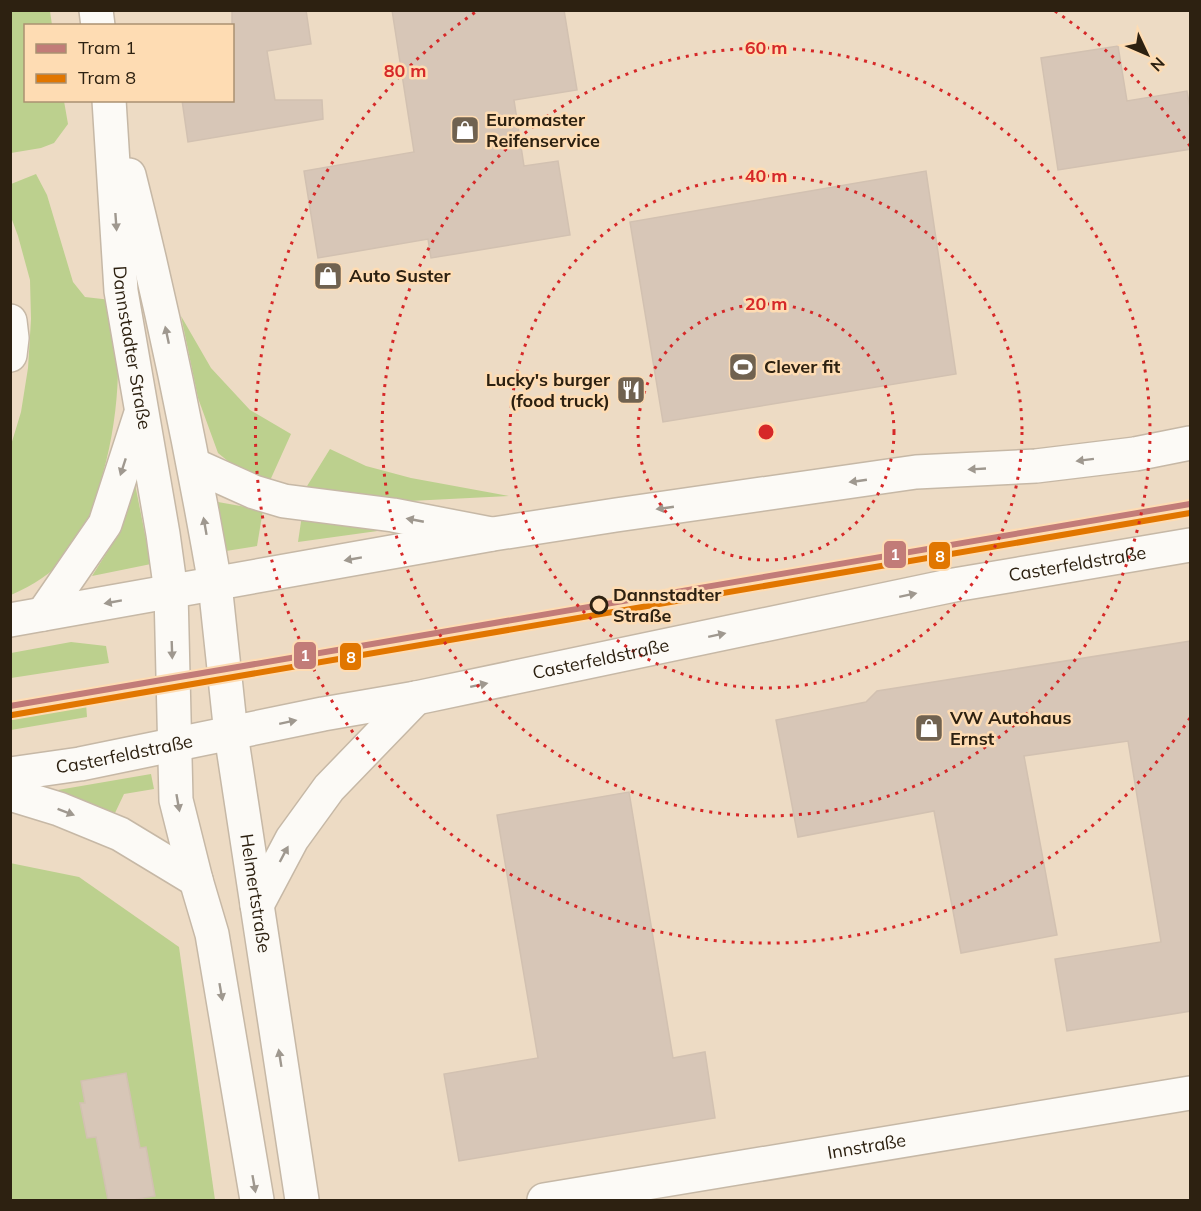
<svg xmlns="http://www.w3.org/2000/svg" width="1201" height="1211" font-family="Mulish,sans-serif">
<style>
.green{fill:#bcd08e}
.building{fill:#d7c6b7;stroke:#d2c1b1;stroke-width:1.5}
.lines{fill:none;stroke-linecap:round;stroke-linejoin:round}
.street-casing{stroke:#c6b8a6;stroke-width:36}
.secondary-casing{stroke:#c6b8a6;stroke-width:36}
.primary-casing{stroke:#c6b8a6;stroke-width:36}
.highway-casing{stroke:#c6b8a6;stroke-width:36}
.street{stroke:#fcfaf6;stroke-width:33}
.secondary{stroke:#fcfaf6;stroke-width:33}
.primary{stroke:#fcfaf6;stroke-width:33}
.highway{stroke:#fcfaf6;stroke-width:33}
.tram-1-casing{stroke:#fedcb3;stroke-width:10}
.tram-2-casing{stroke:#fedcb3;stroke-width:10}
.tram-1{stroke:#c27c78;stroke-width:6}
.tram-2{stroke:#e17600;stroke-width:6}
.oneway{fill:#9f988f}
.ring{fill:none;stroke:#d62828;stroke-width:3;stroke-dasharray:3 6}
.stop-dot{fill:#fedcb3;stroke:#2d2111;stroke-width:3}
.labels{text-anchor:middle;stroke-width:5;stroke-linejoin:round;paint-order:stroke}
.poi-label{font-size:18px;font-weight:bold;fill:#2d2111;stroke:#fedcb3;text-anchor:start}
.street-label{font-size:18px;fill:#2d2111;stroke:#fedcb3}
.stop-label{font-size:18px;font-weight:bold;fill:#2d2111;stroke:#fedcb3;text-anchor:start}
.centre{fill:#d62828;stroke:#fedcb3;stroke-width:3}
.ring-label{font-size:18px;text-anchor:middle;font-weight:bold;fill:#d62828;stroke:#fedcb3;stroke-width:5;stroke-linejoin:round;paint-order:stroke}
.line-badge{stroke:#fedcb3;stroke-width:2}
.badge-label{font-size:16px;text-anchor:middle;font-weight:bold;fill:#fff}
</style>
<rect width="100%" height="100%" fill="#eddbc4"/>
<g class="green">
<polygon points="11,10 50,11 52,25 26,26 26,100 64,101 68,124 54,143 41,148 11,153"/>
<path d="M36,174L47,195L73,282L85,297L111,300C113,324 118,349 118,373C117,407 112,441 103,473C88,533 71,569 11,595V445L21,412L28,368L31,319L30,280L18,236L11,217V184Z"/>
<polygon points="181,316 211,368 250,410 291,434 268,485 245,475 218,453 198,398"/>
<polygon points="330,449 366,466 411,478 509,496 410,501 304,491"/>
<polygon points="135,484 151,564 92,576 121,530"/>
<polygon points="218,502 263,510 257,546 226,551"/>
<polygon points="302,515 392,529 298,542"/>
<polygon points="71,642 106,646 109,663 11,678 11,653"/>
<polygon points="86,703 87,717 11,730 11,715"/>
<polygon points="151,774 154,789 124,794 115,813 50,800 52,791"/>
<polygon points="10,863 79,877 179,947 215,1200 11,1200"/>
</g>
<g class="building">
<polygon points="232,10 306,10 311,44 267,51 275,100 322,100 323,119 188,142 182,100 232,100"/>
<polygon points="392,10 564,10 577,90 514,100 524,166 558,161 570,235 431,258 428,239 318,258 304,171 414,152"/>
<polygon points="1118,46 1127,101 1187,91 1191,114 1191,149 1058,170 1041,58"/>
<polygon points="926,171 956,374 663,422 630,222"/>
<polygon points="1191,641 1191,1011 1067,1031 1055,959 1161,942 1128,741 1024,756 1057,935 961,953 934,811 798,837 776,720 866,702 877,691"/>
<polygon points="629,792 673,1058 705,1052 715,1118 459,1161 444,1074 538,1058 497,815"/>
<polygon points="126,1073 140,1148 146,1147 155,1196 133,1200 108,1200 96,1137 87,1138 80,1103 85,1103 81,1081"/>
</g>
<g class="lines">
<g class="street-casing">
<g id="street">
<polyline points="96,10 98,26"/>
<path id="s1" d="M109,100L121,291L163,534L171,592"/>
<path d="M129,175C163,310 191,446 215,584"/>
<polyline points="194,465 254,492 284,501 393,515 491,534"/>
<polyline points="43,614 105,524 140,416"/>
<path id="s2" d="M544,1200L1190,1093"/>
</g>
</g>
<g class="secondary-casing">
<g id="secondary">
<path id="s3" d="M215,584L231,734L302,1200"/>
<polyline points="171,592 176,800 196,880 212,934 257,1200"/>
<polyline points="10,794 59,809 120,834 196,880"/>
<polyline points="257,905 292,839 329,788 416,698"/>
</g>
</g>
<g class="primary-casing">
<g id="primary">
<polyline points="10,620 493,534 616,515 916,472 1036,466 1135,454 1190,443"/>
<path id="s4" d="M10,774L80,764L323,714L416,698L954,585L1190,545"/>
</g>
</g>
<g class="highway-casing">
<polyline id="highway" points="10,321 12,338 10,355"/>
</g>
<use href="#street" class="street"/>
<use href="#secondary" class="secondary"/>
<use href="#primary" class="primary"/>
<use href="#highway" class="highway"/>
<g class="tram-1-casing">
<polyline id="tram-1" points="10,706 1190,504"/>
</g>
<g class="tram-2-casing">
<polyline id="tram-2" points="12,715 1190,513"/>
</g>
<use href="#tram-1" class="tram-1"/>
<use href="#tram-2" class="tram-2"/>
</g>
<defs><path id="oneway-solid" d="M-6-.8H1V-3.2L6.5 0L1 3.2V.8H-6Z" transform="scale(1.5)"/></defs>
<g class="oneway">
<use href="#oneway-solid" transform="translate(116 222) rotate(86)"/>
<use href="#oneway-solid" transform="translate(167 335) rotate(-102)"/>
<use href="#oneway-solid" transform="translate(1085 460) rotate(173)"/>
<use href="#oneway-solid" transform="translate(123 467) rotate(108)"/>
<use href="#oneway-solid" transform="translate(977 469) rotate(177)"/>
<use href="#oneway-solid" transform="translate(858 481) rotate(172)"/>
<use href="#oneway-solid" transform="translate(665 508) rotate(172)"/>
<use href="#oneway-solid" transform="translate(415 520) rotate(-169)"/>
<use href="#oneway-solid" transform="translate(205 526) rotate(-100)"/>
<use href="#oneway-solid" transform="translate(353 559) rotate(170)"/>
<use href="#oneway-solid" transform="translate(908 595) rotate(-12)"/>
<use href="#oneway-solid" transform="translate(113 602) rotate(170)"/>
<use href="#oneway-solid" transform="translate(717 635) rotate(-12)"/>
<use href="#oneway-solid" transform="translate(172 650) rotate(88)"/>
<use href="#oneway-solid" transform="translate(479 685) rotate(-12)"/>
<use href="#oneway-solid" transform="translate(288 722) rotate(-12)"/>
<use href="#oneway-solid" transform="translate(178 803) rotate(80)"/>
<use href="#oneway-solid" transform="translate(66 812) rotate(21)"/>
<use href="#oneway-solid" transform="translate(284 854) rotate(-62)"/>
<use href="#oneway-solid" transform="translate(221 992) rotate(80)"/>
<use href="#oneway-solid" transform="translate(280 1058) rotate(-99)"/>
<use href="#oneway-solid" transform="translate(254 1184) rotate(80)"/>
</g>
<g class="ring">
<circle cx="766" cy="432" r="128"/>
<circle cx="766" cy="432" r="256"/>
<circle cx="766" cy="432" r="384"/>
<path d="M1190 718A511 511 0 1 1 477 11M1055 11A511 511 0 0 1 1190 146"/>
</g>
<defs>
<g id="shop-square" transform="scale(1.5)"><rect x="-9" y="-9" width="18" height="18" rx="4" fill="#706250" stroke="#fedcb3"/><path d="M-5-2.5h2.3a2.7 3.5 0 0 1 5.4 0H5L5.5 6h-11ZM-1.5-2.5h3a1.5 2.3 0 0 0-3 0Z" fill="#fff"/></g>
<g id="stadium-square" transform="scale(1.5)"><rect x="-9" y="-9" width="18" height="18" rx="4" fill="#706250" stroke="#fedcb3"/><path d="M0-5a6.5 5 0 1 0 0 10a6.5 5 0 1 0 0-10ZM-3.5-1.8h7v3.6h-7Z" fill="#fff"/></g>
<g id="restaurant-square" transform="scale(1.5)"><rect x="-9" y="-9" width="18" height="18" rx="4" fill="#706250" stroke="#fedcb3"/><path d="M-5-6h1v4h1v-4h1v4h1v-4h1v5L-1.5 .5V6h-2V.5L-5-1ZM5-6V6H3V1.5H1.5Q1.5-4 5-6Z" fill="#fff"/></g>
</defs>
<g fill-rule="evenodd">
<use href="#shop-square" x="465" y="130"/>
<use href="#shop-square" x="328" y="276"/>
<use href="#stadium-square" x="743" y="367"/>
<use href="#restaurant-square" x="631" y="390"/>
<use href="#shop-square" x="929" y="728"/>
</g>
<circle class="stop-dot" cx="599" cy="605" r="8"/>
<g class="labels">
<g class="poi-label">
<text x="486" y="126">Euromaster<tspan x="486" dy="21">Reifenservice</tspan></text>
<text x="349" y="282">Auto Suster</text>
<text x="764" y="373">Clever fit</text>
<text x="610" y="386" text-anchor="end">Lucky's burger<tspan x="610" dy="21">(food truck)</tspan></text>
<text x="950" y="724">VW Autohaus<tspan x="950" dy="21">Ernst</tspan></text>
</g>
<g class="street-label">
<text dy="6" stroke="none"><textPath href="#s1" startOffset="249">Dannstadter Straße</textPath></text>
<text dy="6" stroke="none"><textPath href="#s4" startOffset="1088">Casterfeldstraße</textPath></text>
<text dy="6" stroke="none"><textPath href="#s4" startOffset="602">Casterfeldstraße</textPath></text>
<text dy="6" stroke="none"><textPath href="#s4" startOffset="116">Casterfeldstraße</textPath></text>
<text dy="6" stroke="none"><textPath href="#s3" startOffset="312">Helmertstraße</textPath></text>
<text dy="6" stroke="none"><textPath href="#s2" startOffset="327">Innstraße</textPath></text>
</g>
<g class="stop-label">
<text x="613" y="601">Dannstadter<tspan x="613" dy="21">Straße</tspan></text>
</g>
</g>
<circle cx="766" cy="432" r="9" class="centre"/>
<g class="ring-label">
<text x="766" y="54">60 m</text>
<text x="405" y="77">80 m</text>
<text x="766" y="182">40 m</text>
<text x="766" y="310">20 m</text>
</g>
<g class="line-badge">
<rect x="883" y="540" width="24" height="29" rx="6" fill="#c27c78"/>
<rect x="928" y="541" width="23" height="29" rx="6" fill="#e17600"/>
<rect x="293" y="641" width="24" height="29" rx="6" fill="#c27c78"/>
<rect x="339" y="642" width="23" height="29" rx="6" fill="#e17600"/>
</g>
<g class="badge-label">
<text x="895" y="560">1</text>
<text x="940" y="562">8</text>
<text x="305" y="661">1</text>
<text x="351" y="663">8</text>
</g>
<rect width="1201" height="1211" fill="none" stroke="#2d2111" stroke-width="24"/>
<rect x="24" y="24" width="210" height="78" fill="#fedcb3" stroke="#aa9172" stroke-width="1.5"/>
<rect x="36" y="44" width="30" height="9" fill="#c27c78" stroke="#aa9172" stroke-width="1.5"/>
<text x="78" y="54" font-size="18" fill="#2d2111">Tram 1</text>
<rect x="36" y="74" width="30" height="9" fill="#e17600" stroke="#aa9172" stroke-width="1.5"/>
<text x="78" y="84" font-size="18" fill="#2d2111">Tram 8</text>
<g transform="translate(1147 54) rotate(134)" stroke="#fedcb3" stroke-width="4.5" paint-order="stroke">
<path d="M0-4.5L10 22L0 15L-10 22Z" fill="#2d2111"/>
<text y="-9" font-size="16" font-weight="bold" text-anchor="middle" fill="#2d2111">N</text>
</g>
</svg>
